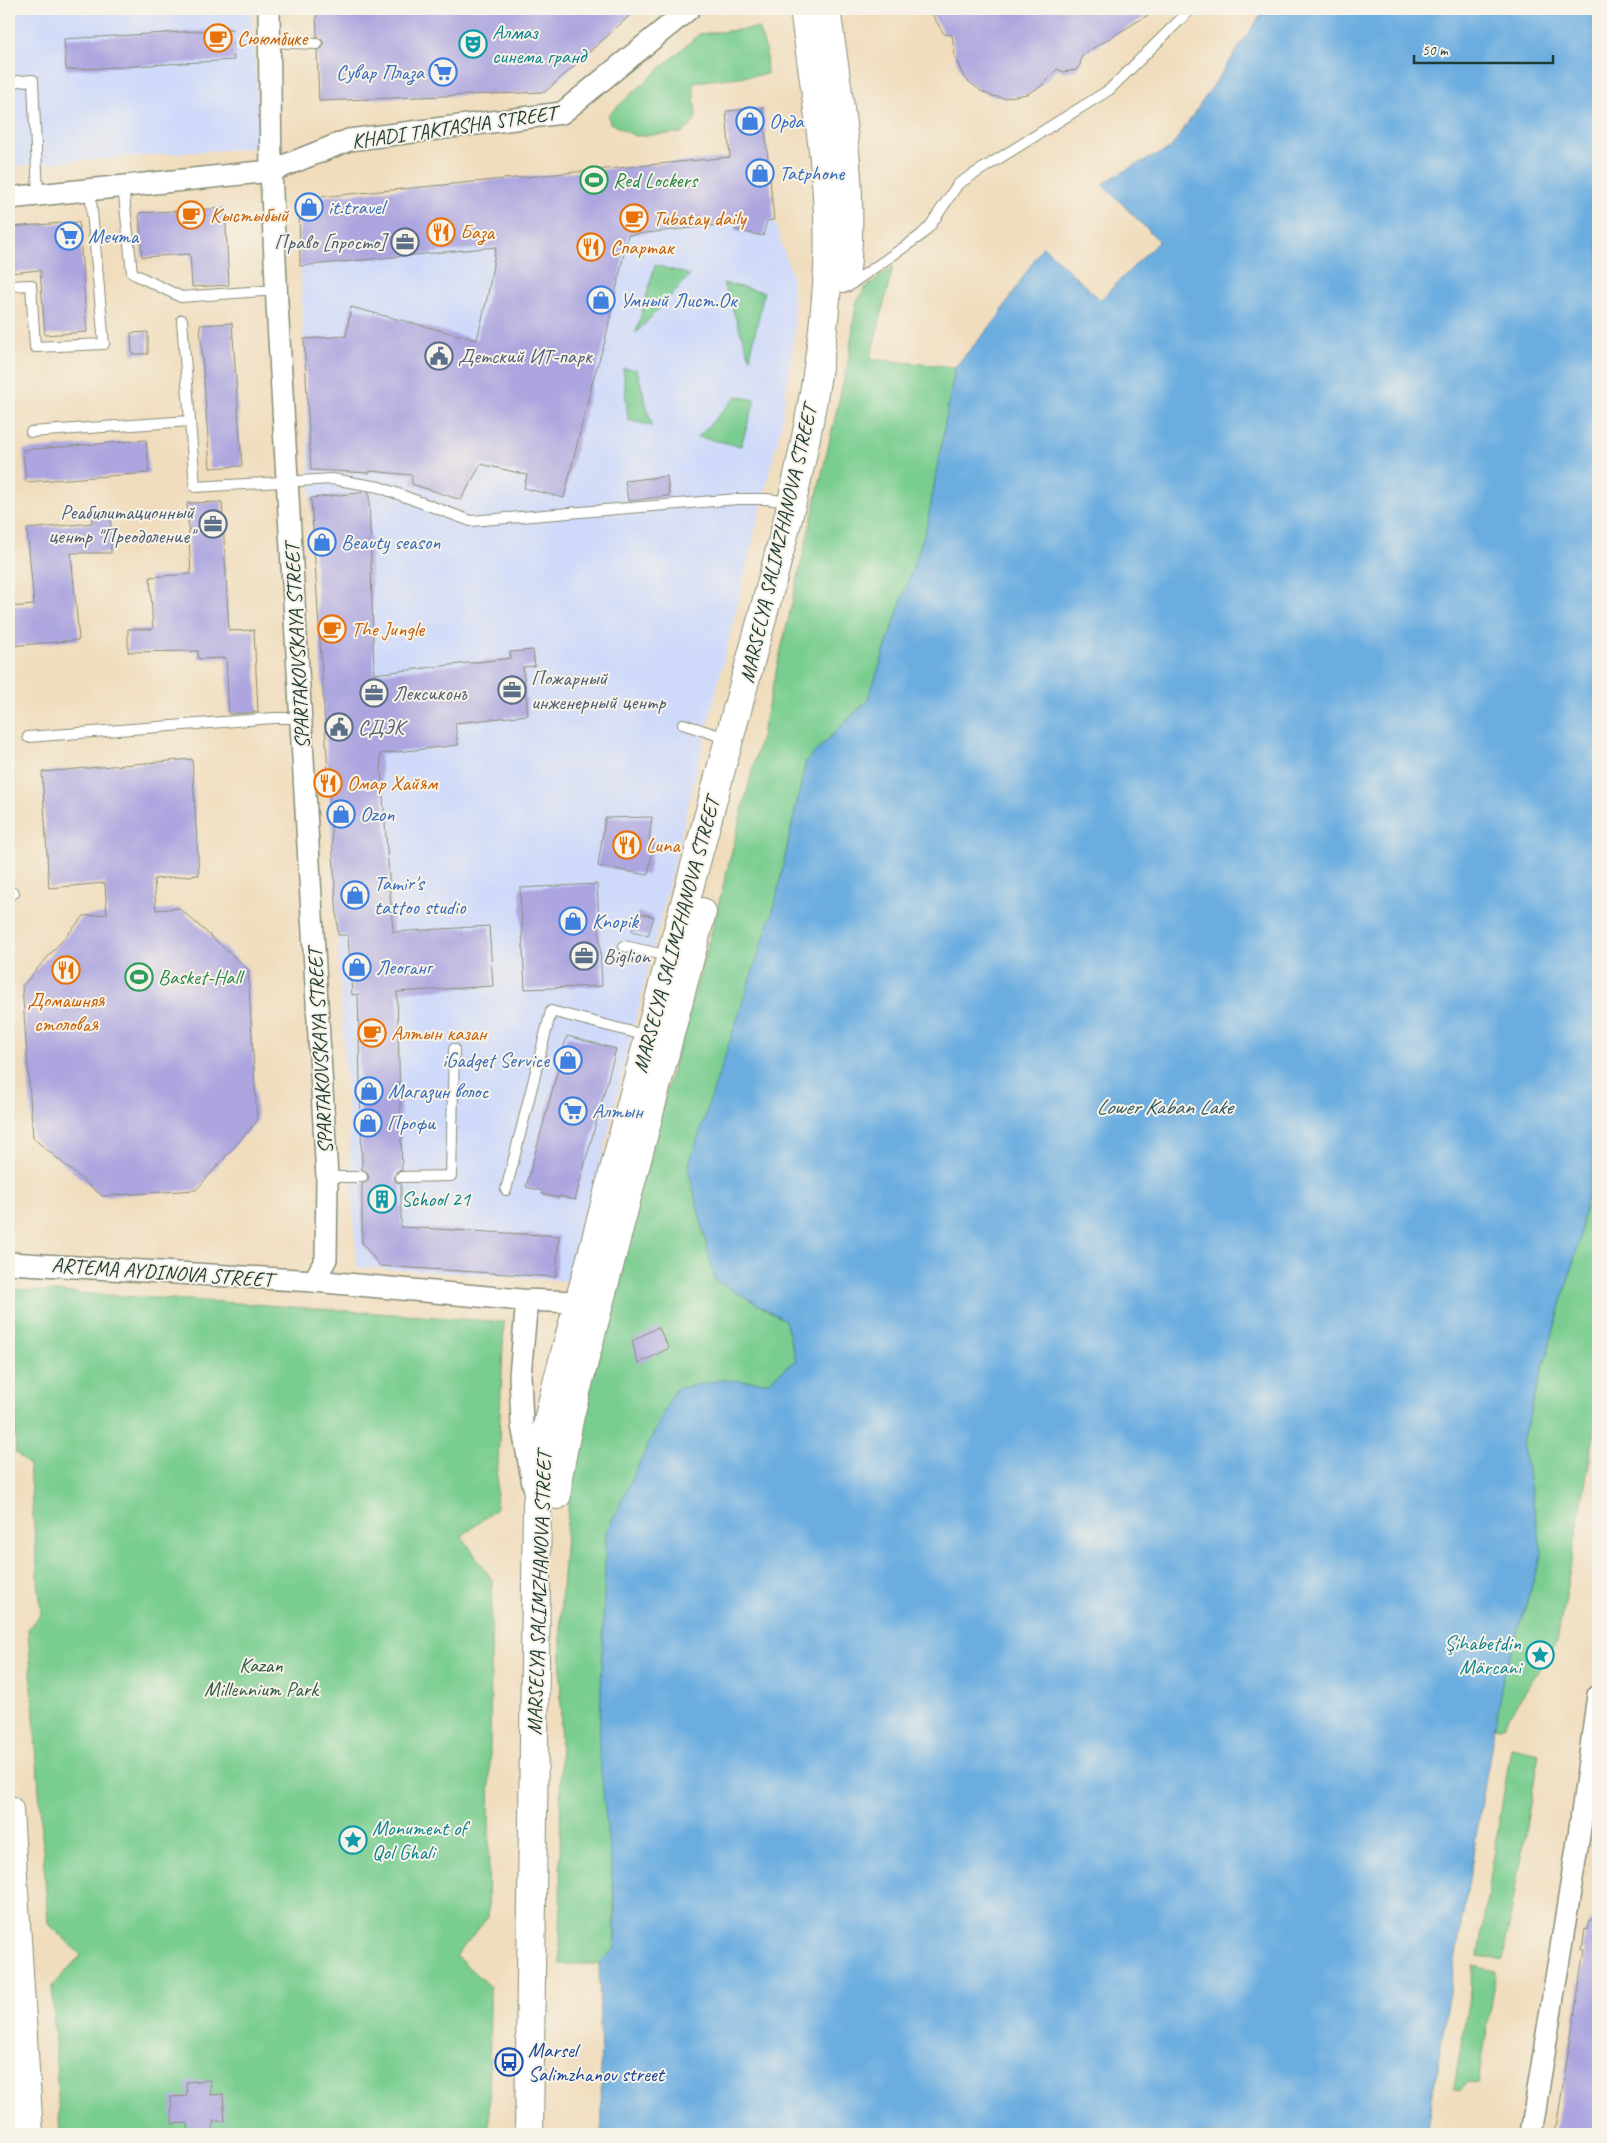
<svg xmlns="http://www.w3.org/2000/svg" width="1607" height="2143" font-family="Caveat,sans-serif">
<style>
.built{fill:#cfdafa}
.green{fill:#79cd90;stroke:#4c8562}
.water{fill:#6cade0;stroke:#46758a}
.building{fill:#aca5df}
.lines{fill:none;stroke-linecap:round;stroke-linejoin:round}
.lane-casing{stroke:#888d78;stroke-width:12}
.street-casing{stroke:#888d78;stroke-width:24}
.secondary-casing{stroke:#888d78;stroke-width:30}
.primary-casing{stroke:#888d78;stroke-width:30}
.lane{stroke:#fff;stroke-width:10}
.street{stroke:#fff;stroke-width:21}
.secondary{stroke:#fff;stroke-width:28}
.primary{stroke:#fff;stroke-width:28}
.labels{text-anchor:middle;stroke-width:4;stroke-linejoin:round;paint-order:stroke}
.culture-label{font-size:21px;fill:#0d838f;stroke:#f7f3e8;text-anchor:start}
.food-label{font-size:21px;fill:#c56008;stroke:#f7f3e8;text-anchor:start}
.shop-label{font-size:21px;fill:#366cbe;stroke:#f7f3e8;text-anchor:start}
.street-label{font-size:21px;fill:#1f3d34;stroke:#f7f3e8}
.leisure-label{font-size:21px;fill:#27864d;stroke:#f7f3e8;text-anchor:start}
.service-label{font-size:21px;fill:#4e5e75;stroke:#f7f3e8;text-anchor:start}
.park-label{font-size:21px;fill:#315a46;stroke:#f7f3e8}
.transit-label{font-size:21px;fill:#164399;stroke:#f7f3e8;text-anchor:start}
.water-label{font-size:22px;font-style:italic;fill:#32595f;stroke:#f7f3e8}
</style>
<rect width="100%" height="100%" fill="#f7f3e8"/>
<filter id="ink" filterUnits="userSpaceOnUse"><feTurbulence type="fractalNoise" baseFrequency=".02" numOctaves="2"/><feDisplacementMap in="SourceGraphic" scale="10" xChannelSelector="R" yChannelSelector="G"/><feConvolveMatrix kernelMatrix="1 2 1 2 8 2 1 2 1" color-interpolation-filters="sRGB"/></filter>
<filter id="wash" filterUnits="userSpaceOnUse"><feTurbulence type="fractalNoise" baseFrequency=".0096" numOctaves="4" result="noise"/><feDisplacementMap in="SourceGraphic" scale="20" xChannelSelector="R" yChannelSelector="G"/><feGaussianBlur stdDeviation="1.12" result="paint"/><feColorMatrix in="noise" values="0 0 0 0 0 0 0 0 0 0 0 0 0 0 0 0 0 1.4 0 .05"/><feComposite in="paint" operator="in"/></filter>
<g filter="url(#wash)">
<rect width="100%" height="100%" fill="#f0ddbd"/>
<g class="built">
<polygon points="9,9 251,9 261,147 9,166"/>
<polygon points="763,108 774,220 791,273 795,328 782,421 572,1281 357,1267 311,498 300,266 299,199 730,157 726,111"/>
</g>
<g class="green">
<polygon points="758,28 766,50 767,74 693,82 696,118 690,127 681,133 635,136 610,123 608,115 699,34"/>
<polygon points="655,265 690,275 636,333"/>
<polygon points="893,267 870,359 955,367 927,526 868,700 806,761 775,904 715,1280 785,1320 796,1360 767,1382 721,1380 606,1533 605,1601 615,1949 599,1964 560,1964 561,1601 571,1471 592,1354 713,926 761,736 849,357 856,304 865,288"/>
<polygon points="723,283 764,292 750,358"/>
<polygon points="623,368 637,370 652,426 628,420"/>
<polygon points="737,396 755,400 741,446 698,437"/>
<polygon points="1598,1132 1598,1413 1557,1641 1503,1726 1493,1728 1503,1677 1542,1553 1522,1441 1578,1245"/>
<polygon points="9,1289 237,1303 504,1322 496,1509 462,1536 492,1580 488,1917 456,1956 490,1987 489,2134 60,2134 52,1986 81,1955 48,1923 28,1629 41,1614 29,1466 16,1453"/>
<polygon points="1511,1747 1539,1753 1503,1959 1478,1956"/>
<polygon points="1474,1966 1497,1971 1478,2083 1467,2082 1460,2091 1454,2088"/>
</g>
<polygon class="water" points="1265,9 1598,9 1598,1132 1578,1245 1522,1441 1542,1553 1503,1677 1426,2134 602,2134 599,1964 615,1949 615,1904 599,1752 606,1533 675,1389 721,1380 767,1382 796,1360 785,1320 715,1280 688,1168 775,904 806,761 868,700 927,526 955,367 996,320 1043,246 1100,300 1159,241 1102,184 1135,165 1170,149"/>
<g id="blocks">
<g class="building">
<polygon points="316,9 637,9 545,92 319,101 317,51 322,48 324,44 321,39 317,37"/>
<polygon points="929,9 1158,9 1082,55 1080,65 1076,70 1064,72 1057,69 1040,87 1027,94 1004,98 992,96 981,91 964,78 955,57 952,35 944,34"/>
<polygon points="232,29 234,60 66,70 64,39"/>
<polygon points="763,108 774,220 767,221 763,236 735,230 737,223 628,235 605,341 592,383 564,498 524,488 527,475 481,464 461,500 412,484 412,475 370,471 370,473 311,470 304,339 346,336 351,307 477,340 488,294 496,247 300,266 299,199 730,157 726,111"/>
<polygon points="225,208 229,285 192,287 190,254 142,257 139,213"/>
<polygon points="79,222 87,332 45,335 40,270 9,273 9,227"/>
<polygon points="232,323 242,466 210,468 200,325"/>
<polygon points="148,332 148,354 132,354 131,333"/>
<polygon points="146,440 149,473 26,482 23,450"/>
<polygon points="667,476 669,496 628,501 625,481"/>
<polygon points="369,492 374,674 511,658 510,652 533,650 535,666 523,667 528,715 455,723 458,745 380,754 393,932 489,926 493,986 397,992 402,1170 397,1171 394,1177 395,1181 401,1184 401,1227 559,1236 556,1277 380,1266 362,1243 362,1184 368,1181 369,1177 366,1171 362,1170 358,994 352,995 348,935 338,935 311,498"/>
<polygon points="222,502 229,631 254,630 258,712 229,714 226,658 198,659 198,651 128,652 128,629 153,629 150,577 191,574 187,503"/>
<polygon points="92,514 111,514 111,553 71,553 79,640 9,646 9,607 34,605 27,529 92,523"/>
<polygon points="192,759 199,875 154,879 156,910 179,908 248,969 257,1121 196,1190 102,1196 33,1138 22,986 84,916 107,914 105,883 49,888 42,772"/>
<polygon points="652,817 649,840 654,840 648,875 598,866 605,818"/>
<polygon points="597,884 602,986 525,989 520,888"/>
<polygon points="638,912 654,917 648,936 632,931"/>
<polygon points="567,1036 616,1049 575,1200 559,1196 559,1198 550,1196 542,1194 542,1191 526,1187"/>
<polygon points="658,1327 669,1348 638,1364 632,1341"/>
<polygon points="1590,1920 1598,1920 1598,2134 1555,2134 1585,1950 1582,1950 1585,1929 1588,1930"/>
<polygon points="210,2080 211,2095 223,2094 225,2121 213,2121 214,2134 189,2134 188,2123 172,2124 171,2097 187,2096 186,2082"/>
</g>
</g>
</g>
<g filter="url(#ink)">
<use href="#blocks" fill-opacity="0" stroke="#888d78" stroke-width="1"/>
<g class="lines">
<g class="lane-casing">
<g id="lane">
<polyline points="269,42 317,44"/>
<polyline points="9,82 33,80 38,195"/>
<polyline points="123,186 132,273 181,297 276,290"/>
<polyline points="9,286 31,285 35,347 104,344 90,189"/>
<polyline points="848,286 920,236 930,226 958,184 1109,90 1191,9"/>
<polyline points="182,320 190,421"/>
<polyline points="31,432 190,421 195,487 332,479 379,487 471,521 738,499 766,499 790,502"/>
<polyline points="683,724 729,739"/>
<polyline points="28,737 274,718 301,718"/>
<polyline points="9,894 14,893"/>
<polyline points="624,946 669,956"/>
<polyline points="327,1177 362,1177"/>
<polyline points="401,1177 451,1176 454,1049"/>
<polyline points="506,1190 551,1011 648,1036"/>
</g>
</g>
<g class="street-casing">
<g id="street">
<polyline points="269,9 271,171 277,304 327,1177 326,1259 314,1281"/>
<polyline points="9,198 271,171 349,140 562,113 689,9"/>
<polyline points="9,1263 314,1281 521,1300 579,1302"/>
<polyline points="527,1301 520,1375 522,1425 533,1484"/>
<polyline points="1531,2134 1579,1835 1598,1695"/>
</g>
</g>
<g class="secondary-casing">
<polyline id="secondary" points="9,1810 29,2134"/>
</g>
<g class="primary-casing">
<g id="primary">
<path d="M826,9C838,94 856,192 845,278"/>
<polyline points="557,1495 558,1477 570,1415 702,912"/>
<path d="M529,2134L537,1504C540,1482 540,1458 545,1436C559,1365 582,1297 599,1227C644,1053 691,880 738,706C776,567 817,429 827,285C834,193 816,100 804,9"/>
</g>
</g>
<use href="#lane" class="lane"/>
<use href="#street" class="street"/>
<use href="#secondary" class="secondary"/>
<use href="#primary" class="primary"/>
</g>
</g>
<defs>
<g id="cafe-ring" transform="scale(1.4375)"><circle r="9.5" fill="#f7f3e8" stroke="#e8710a" stroke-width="1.5"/><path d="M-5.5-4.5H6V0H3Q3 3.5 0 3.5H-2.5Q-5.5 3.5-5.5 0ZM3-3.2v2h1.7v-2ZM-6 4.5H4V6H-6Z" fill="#e8710a"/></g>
<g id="theatre-ring" transform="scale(1.4375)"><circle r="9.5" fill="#f7f3e8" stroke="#0f9aa8" stroke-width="1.5"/><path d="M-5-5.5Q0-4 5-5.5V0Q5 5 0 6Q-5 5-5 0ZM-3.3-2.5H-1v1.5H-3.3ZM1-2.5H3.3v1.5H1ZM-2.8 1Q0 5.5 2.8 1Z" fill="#0f9aa8"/></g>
<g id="supermarket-ring" transform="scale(1.4375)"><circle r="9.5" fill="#f7f3e8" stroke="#3f7fe0" stroke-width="1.5"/><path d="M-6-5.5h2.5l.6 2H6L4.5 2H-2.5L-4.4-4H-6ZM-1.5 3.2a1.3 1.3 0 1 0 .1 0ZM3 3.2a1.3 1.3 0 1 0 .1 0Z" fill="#3f7fe0"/></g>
<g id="shop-ring" transform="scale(1.4375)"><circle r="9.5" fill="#f7f3e8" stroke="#3f7fe0" stroke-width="1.5"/><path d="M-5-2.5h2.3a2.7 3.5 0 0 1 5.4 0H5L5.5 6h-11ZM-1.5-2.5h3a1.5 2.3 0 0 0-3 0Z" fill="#3f7fe0"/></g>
<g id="stadium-ring" transform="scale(1.4375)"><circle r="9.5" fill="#f7f3e8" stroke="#2e9e5b" stroke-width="1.5"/><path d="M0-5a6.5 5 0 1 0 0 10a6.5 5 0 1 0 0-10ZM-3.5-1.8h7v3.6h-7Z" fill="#2e9e5b"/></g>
<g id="restaurant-ring" transform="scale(1.4375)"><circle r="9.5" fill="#f7f3e8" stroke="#e8710a" stroke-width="1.5"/><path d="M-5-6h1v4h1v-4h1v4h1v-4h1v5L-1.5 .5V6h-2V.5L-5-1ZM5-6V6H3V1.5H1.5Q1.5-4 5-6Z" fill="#e8710a"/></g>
<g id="office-ring" transform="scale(1.4375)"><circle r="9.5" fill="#f7f3e8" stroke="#5c6f8a" stroke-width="1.5"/><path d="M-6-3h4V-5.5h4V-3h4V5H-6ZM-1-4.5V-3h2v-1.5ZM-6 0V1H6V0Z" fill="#5c6f8a"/></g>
<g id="civic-ring" transform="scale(1.4375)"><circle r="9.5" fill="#f7f3e8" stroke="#5c6f8a" stroke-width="1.5"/><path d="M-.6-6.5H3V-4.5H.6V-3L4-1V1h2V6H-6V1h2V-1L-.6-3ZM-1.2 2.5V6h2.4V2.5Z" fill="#5c6f8a"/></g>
<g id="building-ring" transform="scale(1.4375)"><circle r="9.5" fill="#f7f3e8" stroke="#0f9aa8" stroke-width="1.5"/><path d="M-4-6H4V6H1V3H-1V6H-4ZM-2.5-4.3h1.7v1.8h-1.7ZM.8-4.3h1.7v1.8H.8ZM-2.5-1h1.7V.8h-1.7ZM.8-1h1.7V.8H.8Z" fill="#0f9aa8"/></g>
<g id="sight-ring" transform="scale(1.4375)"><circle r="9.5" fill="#f7f3e8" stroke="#0f9aa8" stroke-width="1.5"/><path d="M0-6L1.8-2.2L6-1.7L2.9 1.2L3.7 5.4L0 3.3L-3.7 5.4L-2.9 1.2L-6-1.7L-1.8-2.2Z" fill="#0f9aa8"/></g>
<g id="bus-ring" transform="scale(1.4375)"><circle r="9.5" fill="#f7f3e8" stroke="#1a4fb4" stroke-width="1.5"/><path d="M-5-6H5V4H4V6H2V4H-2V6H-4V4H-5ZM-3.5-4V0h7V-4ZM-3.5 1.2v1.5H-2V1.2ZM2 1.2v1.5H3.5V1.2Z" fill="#1a4fb4"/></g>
</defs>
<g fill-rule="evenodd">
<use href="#cafe-ring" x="218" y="38"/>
<use href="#theatre-ring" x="473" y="44"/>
<use href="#supermarket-ring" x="443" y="72"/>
<use href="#shop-ring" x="750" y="121"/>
<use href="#shop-ring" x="760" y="173"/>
<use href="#stadium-ring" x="594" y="180"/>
<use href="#shop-ring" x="309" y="207"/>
<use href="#cafe-ring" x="191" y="215"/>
<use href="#cafe-ring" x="634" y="218"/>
<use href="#restaurant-ring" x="441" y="232"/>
<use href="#supermarket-ring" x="69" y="236"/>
<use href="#office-ring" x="405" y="242"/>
<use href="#restaurant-ring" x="591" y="247"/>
<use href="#shop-ring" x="601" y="300"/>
<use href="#civic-ring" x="439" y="356"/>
<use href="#office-ring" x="213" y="524"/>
<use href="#shop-ring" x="322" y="542"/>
<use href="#cafe-ring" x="332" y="629"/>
<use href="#office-ring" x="512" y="690"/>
<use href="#office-ring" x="374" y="693"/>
<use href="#civic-ring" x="339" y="727"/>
<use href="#restaurant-ring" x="328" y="783"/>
<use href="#shop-ring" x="341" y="814"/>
<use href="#restaurant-ring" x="627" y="845"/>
<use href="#shop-ring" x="355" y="895"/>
<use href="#shop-ring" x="573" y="921"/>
<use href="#office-ring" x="584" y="956"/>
<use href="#shop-ring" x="357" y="967"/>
<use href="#restaurant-ring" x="66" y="970"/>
<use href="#stadium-ring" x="139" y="977"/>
<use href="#cafe-ring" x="372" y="1033"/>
<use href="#shop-ring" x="568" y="1060"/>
<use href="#shop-ring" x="369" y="1091"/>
<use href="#supermarket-ring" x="573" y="1111"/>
<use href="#shop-ring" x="368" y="1123"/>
<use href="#building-ring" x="382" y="1199"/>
<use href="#sight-ring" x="1540" y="1655"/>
<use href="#sight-ring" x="353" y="1840"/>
<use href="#bus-ring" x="509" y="2062"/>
</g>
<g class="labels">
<g class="culture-label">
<text x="492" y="39">Алмаз<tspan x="492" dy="24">синема гранд</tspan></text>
<text x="401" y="1206">School 21</text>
<text x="1521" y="1650" text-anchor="end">Şihabetdin<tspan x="1521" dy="24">Märcani</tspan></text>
<text x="372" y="1835">Monument of<tspan x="372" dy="24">Qol Ghali</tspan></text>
</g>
<g class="food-label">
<text x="237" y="45">Сююмбике</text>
<text x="210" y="222">Кыстыбый</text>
<text x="653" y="225">Tubatay daily</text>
<text x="460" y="239">База</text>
<text x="610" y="254">Спартак</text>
<text x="351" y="636">The Jungle</text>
<text x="347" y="790">Омар Хайям</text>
<text x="646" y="852">Luna</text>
<text x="66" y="1007" text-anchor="middle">Домашняя<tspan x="66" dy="24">столовая</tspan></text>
<text x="391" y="1040">Алтын казан</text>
</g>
<g class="shop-label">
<text x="424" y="79" text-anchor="end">Сувар Плаза</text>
<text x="769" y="128">Орда</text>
<text x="779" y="180">Tatphone</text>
<text x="328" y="214">it.travel</text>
<text x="88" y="243">Мечта</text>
<text x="620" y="307">Умный Лист.Ок</text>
<text x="341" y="549">Beauty season</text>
<text x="360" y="821">Ozon</text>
<text x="374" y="890">Tamir's<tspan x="374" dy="24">tattoo studio</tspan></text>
<text x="592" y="928">Knopik</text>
<text x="376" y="974">Леоганг</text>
<text x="549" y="1067" text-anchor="end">iGadget Service</text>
<text x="388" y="1098">Магазин волос</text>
<text x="592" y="1118">Алтын</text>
<text x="387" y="1130">Профи</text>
</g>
<g class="street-label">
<text transform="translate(454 127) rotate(-8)" y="7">KHADI TAKTASHA STREET</text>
<text transform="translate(778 544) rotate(-77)" y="7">MARSELYA SALIMZHANOVA STREET</text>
<text transform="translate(297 646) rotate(-93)" y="7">SPARTAKOVSKAYA STREET</text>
<text transform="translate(676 935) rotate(-75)" y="7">MARSELYA SALIMZHANOVA STREET</text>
<text transform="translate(320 1051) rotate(-93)" y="7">SPARTAKOVSKAYA STREET</text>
<text transform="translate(162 1272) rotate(4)" y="7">ARTEMA AYDINOVA STREET</text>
<text transform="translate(539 1593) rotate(-88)" y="7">MARSELYA SALIMZHANOVA STREET</text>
</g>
<g class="leisure-label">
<text x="613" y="187">Red Lockers</text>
<text x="158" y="984">Basket-Hall</text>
</g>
<g class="service-label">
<text x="386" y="249" text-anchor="end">Право [просто]</text>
<text x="458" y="363">Детский ИТ-парк</text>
<text x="194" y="519" text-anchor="end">Реабилитационный<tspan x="194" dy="24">центр "Преодоление"</tspan></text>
<text x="531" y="685">Пожарный<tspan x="531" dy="24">инженерный центр</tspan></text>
<text x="393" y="700">Лексиконъ</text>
<text x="358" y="734">СДЭК</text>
<text x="603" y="963">Biglion</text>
</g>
<g class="park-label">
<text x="261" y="1672">Kazan<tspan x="261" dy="24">Millennium Park</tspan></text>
</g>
<g class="transit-label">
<text x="528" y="2057">Marsel<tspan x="528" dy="24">Salimzhanov street</tspan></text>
</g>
<g class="water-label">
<text x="1164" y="1114">Lower Kaban Lake</text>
</g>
</g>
<rect width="1607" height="2143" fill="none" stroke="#f7f3e8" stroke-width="30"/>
<path d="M1414 55v8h139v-8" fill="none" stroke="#1f3d34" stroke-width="2.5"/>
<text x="1422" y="55" font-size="15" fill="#1f3d34" stroke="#f7f3e8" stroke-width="4" paint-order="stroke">50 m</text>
</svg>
